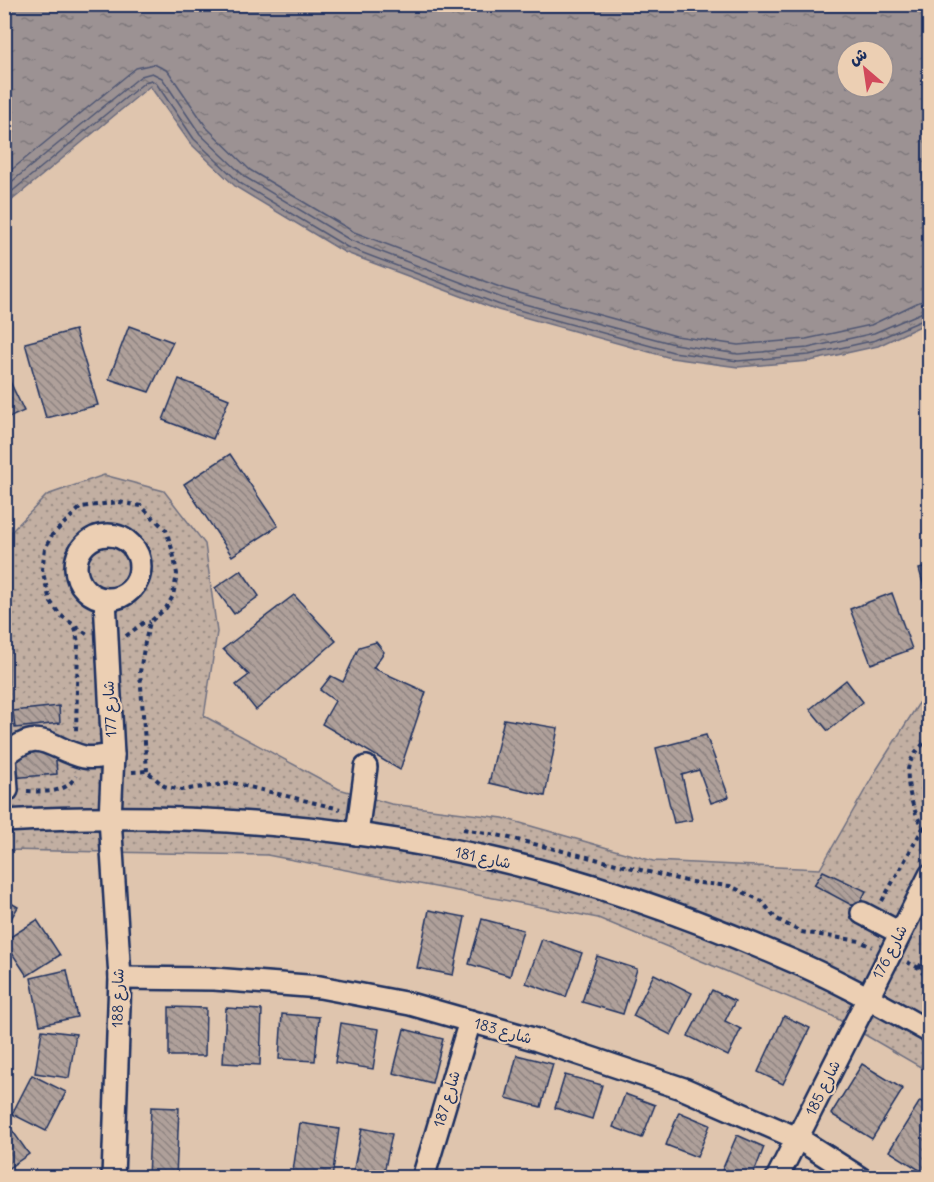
<svg xmlns="http://www.w3.org/2000/svg" width="934" height="1182" font-family="Delius,'Playpen Sans Arabic',sans-serif">
<style>
.green{fill:url(#green-dots);stroke:#6e6f80;stroke-width:1.5}
.water{fill:url(#water-ripples);stroke:#686a7e;stroke-width:1.5;fill-rule:evenodd}
.lines{fill:none;stroke-linecap:round;stroke-linejoin:round}
.shore{stroke:#4f5773;stroke-width:1.5}
.building{fill:url(#building-back-hatch);stroke:#1b2f5e;stroke-width:1.5}
.minor-casing{stroke:#1b2f5e;stroke-width:26}
.path{stroke:#1b2f5e;stroke-width:4;stroke-dasharray:4.5 4.5;stroke-linecap:butt}
.minor{stroke:#eccfb3;stroke-width:21}
.labels{text-anchor:middle;stroke-width:4.5;stroke-linejoin:round;paint-order:stroke}
.street-label{font-size:15px;fill:#1b2f5e;stroke:#eccfb3}
</style>
<defs>
<pattern id="green-dots" width="8" height="8" patternUnits="userSpaceOnUse" patternTransform="scale(1.5)"><rect width="8" height="8" fill="#c2afa2"/><path d="M2 2h.1M6 6h.1" fill="none" stroke="#9d8f87" stroke-width="1.8" stroke-linecap="round"/></pattern>
<pattern id="water-ripples" width="26" height="14" patternUnits="userSpaceOnUse" patternTransform="scale(1.5)"><rect width="26" height="14" fill="#9c9293"/><path d="M2 4q2-2 4 0t4 0M15 11q2-2 4 0t4 0" fill="none" stroke="#7e787b"/></pattern>
<pattern id="building-back-hatch" width="6" height="6" patternUnits="userSpaceOnUse" patternTransform="scale(1.5)"><rect width="6" height="6" fill="#afa09a"/><path d="M-1 5l2 2M0 0l6 6M5-1l2 2" fill="none" stroke="#8e8381"/></pattern>
</defs>
<rect width="100%" height="100%" fill="#dfc5ae"/>
<filter id="ink" filterUnits="userSpaceOnUse"><feTurbulence type="fractalNoise" baseFrequency=".0167" numOctaves="2"/><feDisplacementMap in="SourceGraphic" scale="12" xChannelSelector="R" yChannelSelector="G"/><feConvolveMatrix kernelMatrix="1 2 1 2 8 2 1 2 1" color-interpolation-filters="sRGB"/></filter>
<g filter="url(#ink)">
<polygon class="green" points="104,475 164,491 205,544 217,632 204,716 339,789 391,804 503,818 653,861 820,869 877,769 919,703 929,701 929,1072 829,1014 598,918 267,855 5,850 4,709 9,707 12,531 47,495"/>
<path class="water" d="M5,4L929,5V322L878,346L810,361L738,367L671,358L498,310L344,252L236,187L190,143L150,86L5,206ZM847,51H883V87H847Z"/>
<g class="lines">
<g class="shore">
<polyline points="4,176 136,68 154,64 168,71 207,128 250,170 354,232 505,289 676,336 738,345 806,339 871,325 919,302 930,300"/>
<polyline points="4,188 141,76 152,73 162,78 200,134 245,177 350,240 502,298 674,344 738,354 808,348 874,333 930,309"/>
<polyline points="4,198 145,82 151,80 156,83 194,139 240,183 347,247 500,305 673,352 738,361 809,355 876,340 930,317"/>
</g>
</g>
<g class="building">
<polygon points="129,326 173,342 149,392 109,379"/>
<polygon points="75,330 98,405 46,418 25,343"/>
<polygon points="4,369 24,411 4,420"/>
<polygon points="179,379 229,399 213,439 163,420"/>
<polygon points="230,454 278,526 232,556 184,484"/>
<polygon points="930,566 930,608 919,569"/>
<polygon points="241,570 259,596 234,614 215,588"/>
<polygon points="892,593 912,649 871,664 850,609"/>
<polygon points="294,595 336,641 256,710 236,685 249,675 223,649"/>
<polygon points="376,642 384,652 373,668 426,692 400,770 322,724 335,701 320,690 331,676 343,682 359,647"/>
<polygon points="846,680 863,702 828,731 810,709"/>
<polygon points="59,706 60,723 15,728 13,711"/>
<polygon points="504,719 558,728 545,796 489,783"/>
<polygon points="706,735 729,797 711,803 699,770 682,775 692,820 674,823 656,748"/>
<polygon points="55,748 57,774 11,778 11,751"/>
<polygon points="823,871 866,891 857,908 814,885"/>
<polygon points="4,899 18,907 4,930"/>
<polygon points="429,910 465,917 453,975 417,968"/>
<polygon points="482,919 523,930 510,976 469,964"/>
<polygon points="37,920 60,955 27,976 4,941"/>
<polygon points="542,939 582,953 566,997 526,983"/>
<polygon points="597,956 637,969 623,1014 582,1002"/>
<polygon points="67,970 77,1017 40,1025 31,978"/>
<polygon points="654,974 692,993 671,1035 633,1016"/>
<polygon points="712,990 735,1001 725,1021 741,1029 728,1056 688,1036"/>
<polygon points="169,1007 206,1008 205,1056 169,1056"/>
<polygon points="226,1008 262,1010 260,1065 223,1063"/>
<polygon points="282,1014 319,1017 315,1061 279,1059"/>
<polygon points="784,1016 810,1028 783,1084 758,1072"/>
<polygon points="341,1023 379,1029 373,1069 335,1063"/>
<polygon points="404,1029 443,1039 432,1083 393,1073"/>
<polygon points="42,1030 76,1034 69,1078 35,1073"/>
<polygon points="517,1055 553,1064 541,1107 506,1098"/>
<polygon points="862,1064 903,1089 872,1139 831,1114"/>
<polygon points="32,1075 66,1092 46,1131 12,1114"/>
<polygon points="565,1075 602,1085 592,1119 555,1108"/>
<polygon points="625,1094 655,1105 642,1138 613,1127"/>
<polygon points="920,1101 930,1107 929,1176 889,1151"/>
<polygon points="151,1107 179,1108 176,1178 148,1178"/>
<polygon points="679,1112 710,1125 697,1157 666,1145"/>
<polygon points="4,1119 29,1154 4,1171"/>
<polygon points="300,1123 339,1129 332,1178 292,1178"/>
<polygon points="362,1128 392,1134 383,1178 352,1178"/>
<polygon points="737,1135 764,1147 752,1178 720,1175"/>
</g>
<g class="lines">
<g class="minor-casing">
<g id="minor">
<circle cx="108" cy="567" r="32"/>
<polyline points="105,599 113,755 110,818 120,978 113,1178"/>
<path d="M7,790L5,756C40,724 49,749 84,757C92,759 104,756 113,755"/>
<path d="M4,821C165,812 328,822 485,857C588,880 691,917 788,959C836,979 883,1006 930,1032"/>
<polyline points="357,834 366,767"/>
<polyline points="862,913 900,933"/>
<polyline points="120,978 214,979 320,987 410,1004 537,1040 684,1089 799,1139 860,1178"/>
<polyline points="423,1178 470,1021"/>
<polyline points="777,1178 930,875"/>
</g>
</g>
<g class="path">
<polyline points="75,627 78,643 76,733"/>
<polyline points="87,634 60,615 50,601 42,569 45,549 52,535 81,507 119,502 141,506 166,530 173,552 177,574 173,596 166,608 150,622 145,642 140,672 147,771"/>
<polyline points="126,636 143,623 150,622"/>
<path d="M930,737C922,745 909,758 908,770C906,786 915,824 930,832"/>
<polyline points="132,772 147,771 164,786 181,790 233,783 340,809"/>
<path d="M27,791C46,792 65,794 76,776"/>
<polyline points="463,829 497,835 690,882 730,886 762,901 775,918 801,932 860,941 872,947"/>
<polyline points="882,901 923,828"/>
<polyline points="907,962 919,968 930,983"/>
<polyline points="919,968 930,947"/>
</g>
<use href="#minor" class="minor"/>
</g>
</g>
<g class="labels">
<g class="street-label">
<text transform="translate(110 709) rotate(-93)" y="5">شارع 177</text>
<text transform="translate(483 858) rotate(12)" y="5">شارع 181</text>
<text transform="translate(890 952) rotate(-63)" y="5">شارع 176</text>
<text transform="translate(118 998) rotate(-89)" y="5">شارع 188</text>
<text transform="translate(503 1031) rotate(16)" y="5">شارع 183</text>
<text transform="translate(823 1088) rotate(-64)" y="5">شارع 185</text>
<text transform="translate(447 1099) rotate(-73)" y="5">شارع 187</text>
</g>
</g>
<rect width="934" height="1182" fill="none" stroke="#eccfb3" stroke-width="24"/>
<rect x="12" y="12" width="910" height="1158" fill="none" stroke="#1b2f5e" stroke-width="2" filter="url(#ink)"/>
<g transform="translate(865 69) rotate(331)"><circle r="28" fill="#eccfb3" stroke="#988f91" stroke-width="1.5"/>
<path d="M0-4.5L10 22L0 15L-10 22Z" fill="#d1495b"/>
<text y="-9" font-size="16" font-weight="bold" text-anchor="middle" fill="#1b2f5e">ش</text>
</g>
</svg>
